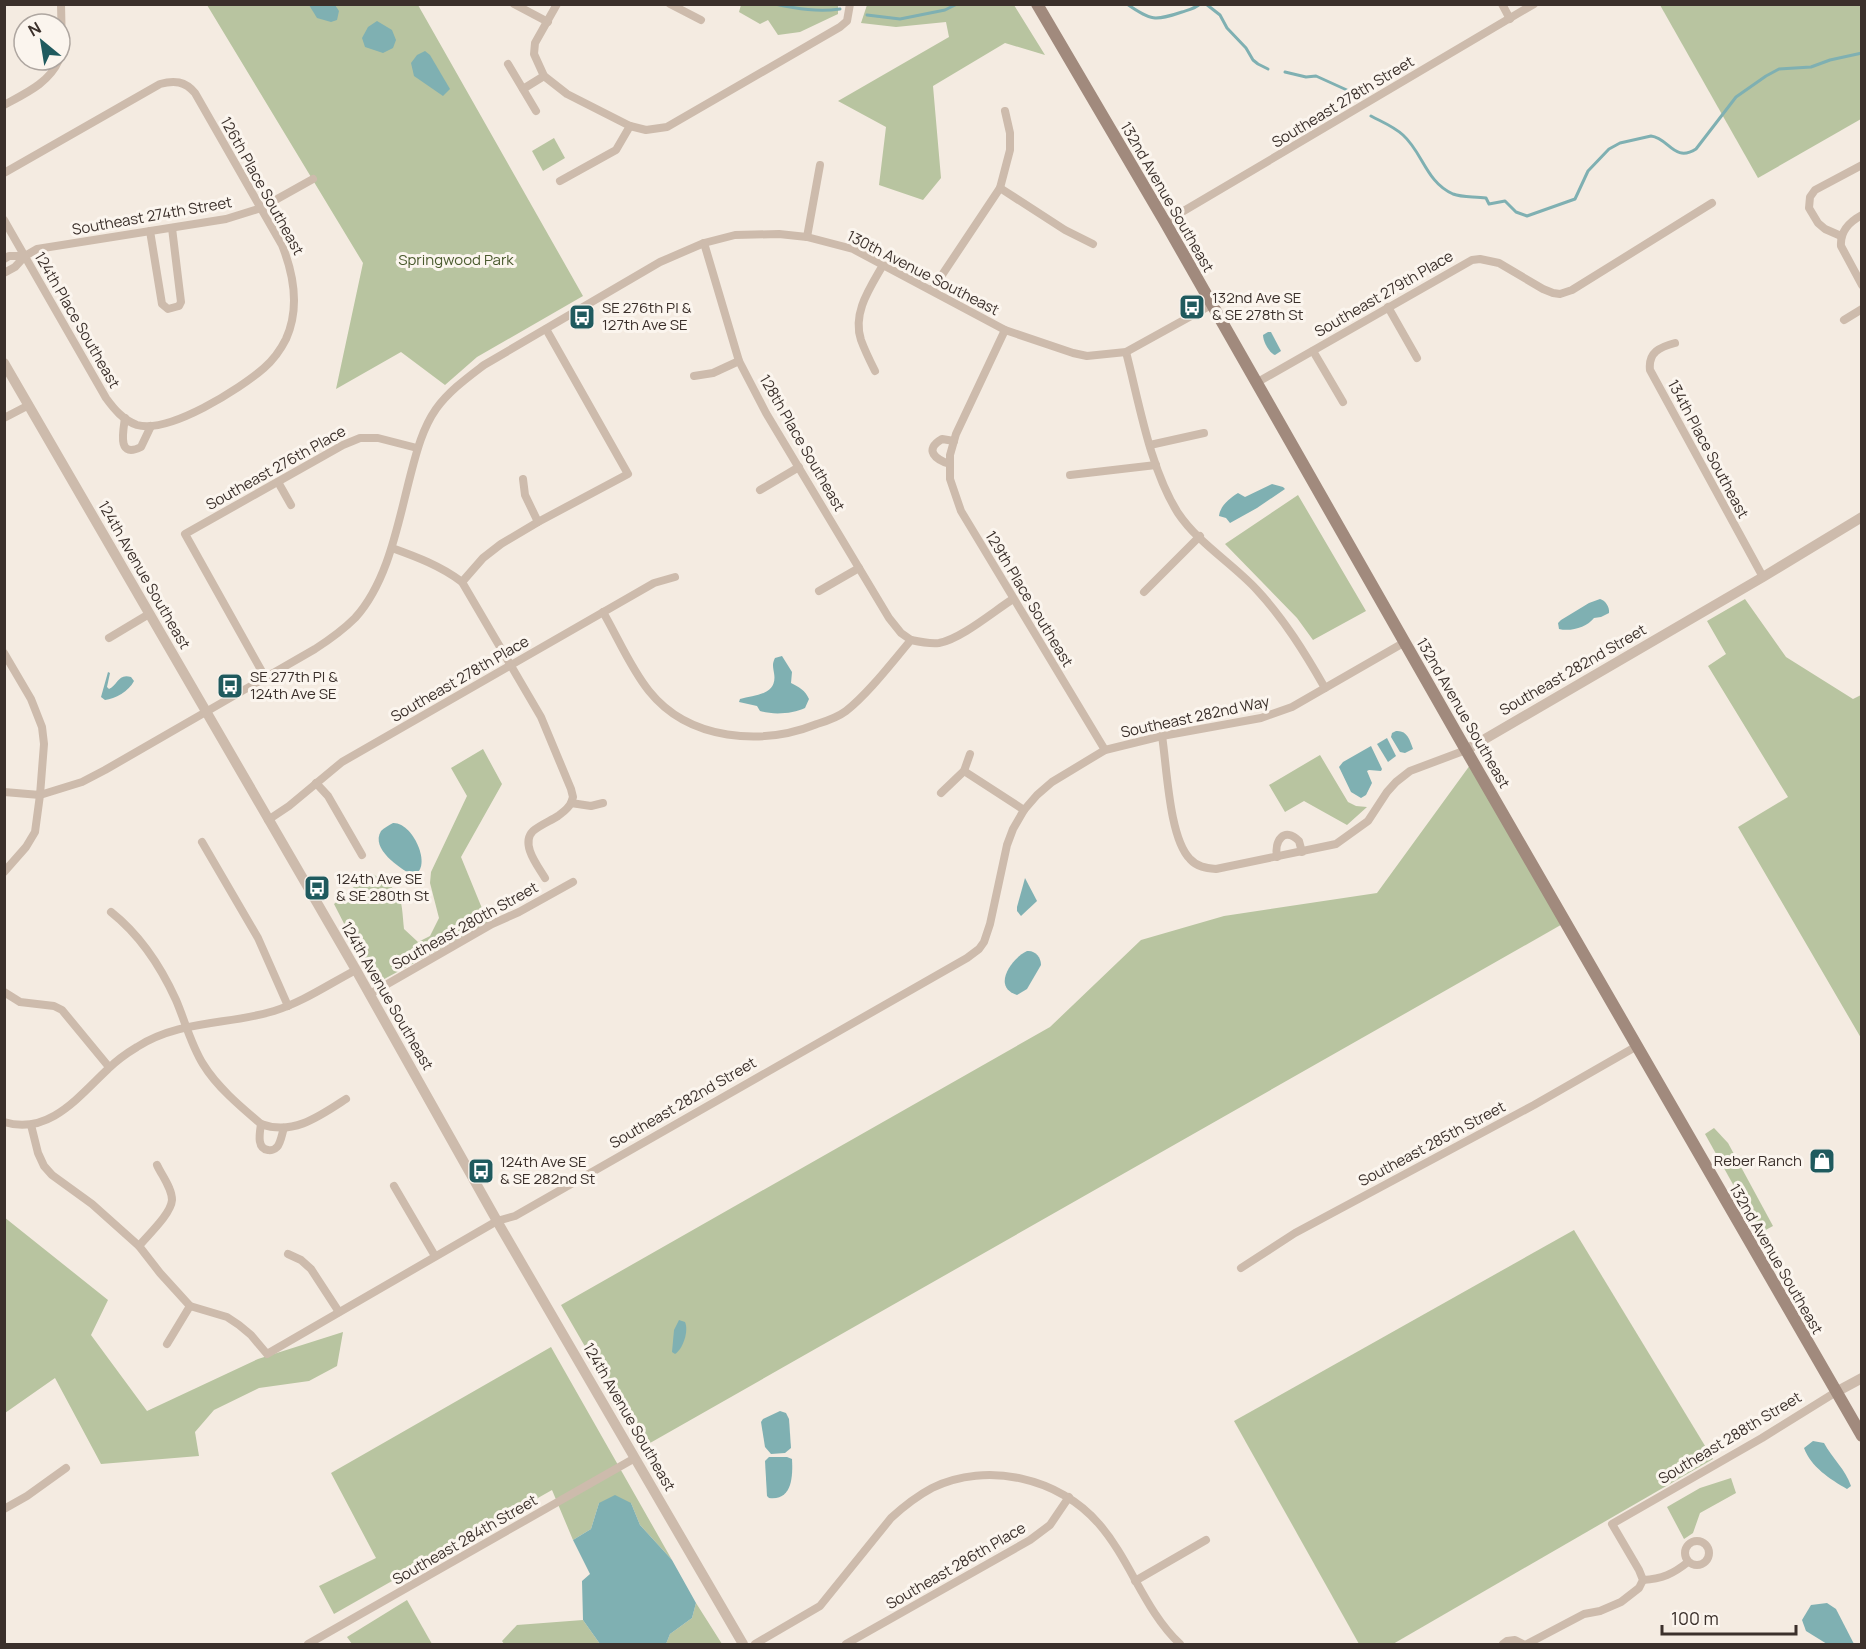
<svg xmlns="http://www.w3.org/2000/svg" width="1866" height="1649" font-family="Manrope,sans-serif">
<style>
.green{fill:#b8c4a0}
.water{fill:#7fb0b2}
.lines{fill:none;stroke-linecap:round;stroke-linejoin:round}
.stream{stroke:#7fb0b2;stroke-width:3}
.minor{stroke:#cdbbac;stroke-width:8}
.tertiary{stroke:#cdbbac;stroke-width:10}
.secondary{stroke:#a18a7d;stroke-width:12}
.labels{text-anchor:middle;stroke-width:6;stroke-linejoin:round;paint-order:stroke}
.street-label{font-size:15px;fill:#3b302b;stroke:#fbf5ee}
.park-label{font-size:15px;fill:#4a5a2e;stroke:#fbf5ee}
.poi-label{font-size:15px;fill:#3b302b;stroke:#fbf5ee;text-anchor:start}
</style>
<rect width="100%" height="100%" fill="#f4ebe1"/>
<g class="green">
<polygon points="207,5 418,5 583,296 477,357 445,385 401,352 336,389 363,263"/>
<polygon points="838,5 838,14 800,32 778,35 768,20 760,24 739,12 741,5"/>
<polygon points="867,5 1014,5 1045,55 1005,43 933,86 941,178 923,200 879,185 886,127 838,101 949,37 946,22 896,27 861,23"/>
<polygon points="1660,5 1861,5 1861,119 1758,178"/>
<polygon points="554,138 565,158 543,171 532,151"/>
<polygon points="1298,495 1366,611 1313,640 1297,618 1225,544"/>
<polygon points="1745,599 1786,657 1853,699 1861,695 1861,1038 1738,827 1788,797 1708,666 1726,654 1707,621"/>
<path d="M483,749L502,784L461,857L488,923L375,984L334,904L362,880L373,874C403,893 401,895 404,929L418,942L430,936L439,918L430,883L431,872L467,796L451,768Z"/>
<polygon points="1320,755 1348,802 1356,806 1367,807 1347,825 1304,801 1285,812 1269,785"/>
<polygon points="1473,761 1566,922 643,1447 561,1305 1050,1027 1141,940 1224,916 1377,893"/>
<polygon points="1714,1128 1728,1143 1773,1226 1760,1233 1705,1134"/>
<polygon points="4,1217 108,1300 91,1335 147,1411 258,1359 343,1332 337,1366 309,1381 259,1388 214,1410 195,1432 199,1456 101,1464 55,1378 5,1413"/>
<polygon points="1574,1230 1713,1459 1393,1644 1359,1644 1234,1421"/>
<polygon points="551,1347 672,1560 640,1525 631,1503 599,1503 591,1529 573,1540 552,1490 334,1614 319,1586 376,1558 331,1473"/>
<polygon points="1731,1478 1736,1493 1700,1513 1693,1533 1684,1539 1667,1507 1700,1488"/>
<polygon points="407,1600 432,1644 352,1644 347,1637"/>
<polygon points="696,1603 722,1644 666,1644 670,1634 692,1618"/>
<polygon points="583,1620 600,1644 504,1644 502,1641 517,1625"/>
</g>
<g class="water">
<polygon points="309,5 335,5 339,11 337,20 331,22 317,18"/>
<polygon points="377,21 392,30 396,40 393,48 383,53 365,47 362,38 368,27"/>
<polygon points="425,51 430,55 450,89 443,96 414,76 411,63 417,55"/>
<path d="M1268,332H1271L1281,351L1275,355C1269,353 1263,341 1263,335Z"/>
<path d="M1272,484L1283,487L1285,489L1257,508L1230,523L1226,518L1219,516C1220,506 1230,498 1238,493L1245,497Z"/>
<path d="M1600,599C1605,600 1610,607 1609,613L1601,617L1594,618C1587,627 1571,632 1559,629L1558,623L1561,620L1589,603Z"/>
<path d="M782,656L792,672L791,683C799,687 805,690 809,699L805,708C793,714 772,715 760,711L757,706L739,702L740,699C755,695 778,695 774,673C773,666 772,664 775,658Z"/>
<path d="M108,672L110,673L107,687L109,689C118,685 118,673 131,677L134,681C129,691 115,699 105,700L101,697Z"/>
<path d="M1396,731C1407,730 1410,740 1413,749L1405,753L1400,752L1391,737L1392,733Z"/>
<polygon points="1387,738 1396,756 1388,762 1377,744"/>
<polygon points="1371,746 1382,769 1381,771 1369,770 1367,771 1372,783 1366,795 1361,798 1351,792 1339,767 1343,762"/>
<path d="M393,823C414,822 434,871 412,875C400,868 370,849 381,831C384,828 389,825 393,823Z"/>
<polygon points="1025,878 1037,901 1021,916 1017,911 1017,907"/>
<path d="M1027,951C1035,950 1041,957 1041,965L1027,989L1017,995C991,987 1012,958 1027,951Z"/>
<path d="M679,1320L685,1322C689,1331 683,1349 675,1354L672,1352L674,1330Z"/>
<polygon points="780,1411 786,1413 789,1419 791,1448 785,1453 771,1454 765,1447 761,1422 763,1419"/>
<path d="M1813,1441L1824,1443C1832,1458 1846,1470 1851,1486L1847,1489C1830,1479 1811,1467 1804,1448Z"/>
<path d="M769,1457H787L792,1459C793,1477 792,1501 769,1498L767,1496L765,1461Z"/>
<polygon points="615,1495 631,1503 640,1525 672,1560 696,1603 692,1618 670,1634 666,1644 600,1644 583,1620 582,1581 590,1574 573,1540 591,1529 599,1503"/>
<polygon points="1827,1603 1836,1609 1854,1644 1827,1644 1806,1631 1802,1620 1811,1605"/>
</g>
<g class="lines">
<g class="stream">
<path d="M775,4C798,9 818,12 840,9"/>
<path d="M1127,4C1151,21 1155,21 1182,12C1188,10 1194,9 1200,4"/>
<polyline points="1206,4 1220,15 1227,28 1246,48 1253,60 1258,64 1268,69"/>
<polyline points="867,15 900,19 945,10 957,4"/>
<polyline points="1285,72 1306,77 1316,76 1349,91 1359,98"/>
<path d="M1371,116C1382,122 1393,126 1403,135C1423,153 1426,182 1453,194C1463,198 1475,196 1486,198L1489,204L1505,201L1516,212L1527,216L1575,199L1588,171L1609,149L1620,143L1651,136C1669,138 1674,163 1696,149L1736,97L1766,76L1779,69L1811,67L1830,60L1862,53"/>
</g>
<g class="minor">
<polyline points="514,4 548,22"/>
<polyline points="557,4 535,43 534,54 544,76 567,94 630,126 646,130 667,127 840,27 847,21 850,4"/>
<polyline points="670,4 701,20"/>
<polyline points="1502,4 1510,19"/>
<polyline points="60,57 62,48 61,4"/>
<polyline points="508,64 536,111"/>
<polyline points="523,89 544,76"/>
<path d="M4,105C26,93 49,83 59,60"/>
<path d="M4,173L160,84C174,80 185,81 195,93L282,245C294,275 300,308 286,339C281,349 272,361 264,368C240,389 169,434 137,425C123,420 114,409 106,398L4,220"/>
<polyline points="560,181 616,150 630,126"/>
<polyline points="1000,188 1065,230 1093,244"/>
<path d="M1862,215C1849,222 1840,231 1841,246L1862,285"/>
<polyline points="1165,222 1534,4"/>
<polyline points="150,231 162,304 168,309 179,306 181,302 172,228"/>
<polyline points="1841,236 1825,229 1818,223 1809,208 1810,197 1815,190 1862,165"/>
<polyline points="807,237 820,165"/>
<polyline points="704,243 739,361 766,413 889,618 901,633 911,640"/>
<polyline points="25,256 37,249 226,219 261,208 313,179"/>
<polyline points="4,259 9,256 25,256 15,267 4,273"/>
<polyline points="932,290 1000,188 1010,150 1010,133 1005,111"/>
<polyline points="1388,307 1417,358"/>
<polyline points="1844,320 1862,309"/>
<polyline points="1005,330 956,434 950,455 950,479 961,511 1105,750"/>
<path d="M1675,343C1660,347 1648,352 1650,370L1763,577"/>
<polyline points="1313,351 1343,402"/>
<path d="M1126,352C1139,402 1150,469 1178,513C1198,543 1232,563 1257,590C1284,619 1305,653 1325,688"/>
<path d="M875,371C870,361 865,351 861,340C852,313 870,288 883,265"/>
<polyline points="694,376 713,373 739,361"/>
<polyline points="1256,383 1472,260 1480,259 1499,263 1543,289 1553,293 1560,294 1572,290 1712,203"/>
<polyline points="4,418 29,405"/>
<path d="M125,418C123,432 117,459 141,447L151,426"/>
<polyline points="1150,445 1204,433"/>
<path d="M950,464C936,460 923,450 942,439L954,441"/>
<polyline points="1070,475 1156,465"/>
<polyline points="523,479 525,495 538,522"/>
<polyline points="278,482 291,505"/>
<polyline points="760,490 799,467"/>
<path d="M392,548C417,557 441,566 462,582L541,717L571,789L573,797L571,803"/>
<polyline points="462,582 483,558 501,544 538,522 628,474 546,329"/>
<polyline points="819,591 859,568"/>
<polyline points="1144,592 1200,536"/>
<path d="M603,612C618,638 631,669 649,691C689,741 762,746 817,724C827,721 838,717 846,711C868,694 893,661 911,640C920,642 930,644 939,643C961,639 994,611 1013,599"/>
<polyline points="109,638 149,614"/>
<polyline points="4,653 31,699 42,727 44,744 40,795 4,792"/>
<polyline points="265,677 185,534 343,445 360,438 378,438 417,448"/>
<path d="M1162,736C1167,767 1169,838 1190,859C1197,867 1206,868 1216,869L1336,844L1368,821L1387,792L1396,782L1410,771L1466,750"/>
<polyline points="964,771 1024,810"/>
<polyline points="316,783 328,796 362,855"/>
<polyline points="941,793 964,771 970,754"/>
<polyline points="268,820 289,806 342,762 654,583 675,577"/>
<polyline points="202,842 258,938 288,1006"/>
<path d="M1277,857C1274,841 1284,826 1299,841L1302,852"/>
<path d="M4,872L26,847L35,832L40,795L82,782L105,770L315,649C329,640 343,630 355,618C388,582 398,523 410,477C416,454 422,429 436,409C449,391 467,378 484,365L660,262L704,243L735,235L779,234L807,237L853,249L1005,330L1073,353L1087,356L1126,352L1211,305"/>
<path d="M545,878C538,866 520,844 533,831C540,825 550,821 558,816C563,812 568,809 571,803L591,806L603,803"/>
<path d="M111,912C140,935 161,967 176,1000C185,1021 191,1045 203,1064C217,1087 241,1107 261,1124C293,1136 320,1116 346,1099"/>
<polyline points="4,992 20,1002 54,1006 62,1010 109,1067"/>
<polyline points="370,994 492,924 519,912 573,882"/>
<path d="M4,1122C49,1136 79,1096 108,1069C116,1061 127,1053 137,1047C179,1020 228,1025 274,1011C303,1002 329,984 356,970"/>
<path d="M261,1124C260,1132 256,1148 268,1150C271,1151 275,1149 277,1147C281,1143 282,1133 284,1128"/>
<polyline points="31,1125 38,1153 44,1166 52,1175 92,1204 139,1246 160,1273 190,1306 227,1317 239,1325 251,1335 267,1354 497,1221 515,1216 967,958 979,949 984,942 990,924 1007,845 1013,829 1024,810 1037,795 1052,782 1105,750 1162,736 1261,718 1292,707 1405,642"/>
<polyline points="394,1186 435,1256"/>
<path d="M139,1246C148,1235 171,1214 172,1200C172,1188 162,1176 157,1165"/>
<polyline points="288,1254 301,1260 311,1269 339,1312"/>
<polyline points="1241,1268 1295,1233 1534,1105 1637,1046"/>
<polyline points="167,1344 190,1306"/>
<polyline points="4,1509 27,1496 66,1468"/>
<circle cx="1697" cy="1553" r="12"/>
<path d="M1643,1580C1662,1579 1673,1574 1688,1562"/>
<polyline points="1135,1581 1206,1540"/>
<polyline points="308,1644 635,1458"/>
<path d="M755,1644L820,1606L891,1518C903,1507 917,1496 932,1488C987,1461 1060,1478 1099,1524C1131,1561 1144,1610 1180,1644"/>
<polyline points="846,1644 1030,1540 1050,1525 1069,1497"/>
<polyline points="1503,1644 1507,1641 1515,1640 1523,1644"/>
<polyline points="1527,1644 1584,1614 1600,1611 1621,1602 1639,1588 1643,1580 1639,1570 1612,1524 1762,1438 1836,1392"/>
</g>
<g class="tertiary">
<polyline points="4,363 356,970 501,1228 743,1644"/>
<polyline points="1466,750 1763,577 1862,517"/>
<polyline points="1836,1392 1862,1378"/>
</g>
<polyline class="secondary" points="1037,4 1165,222 1466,750 1862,1436"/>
</g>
<defs>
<g id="bus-square" transform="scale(1.35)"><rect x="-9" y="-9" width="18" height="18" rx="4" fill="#1f5a5e" stroke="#fbf5ee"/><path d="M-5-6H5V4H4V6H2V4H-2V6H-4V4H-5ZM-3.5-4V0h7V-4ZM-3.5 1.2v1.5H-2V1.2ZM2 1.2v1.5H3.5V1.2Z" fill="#fff"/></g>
<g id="shop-square" transform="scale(1.35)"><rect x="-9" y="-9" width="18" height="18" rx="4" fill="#1f5a5e" stroke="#fbf5ee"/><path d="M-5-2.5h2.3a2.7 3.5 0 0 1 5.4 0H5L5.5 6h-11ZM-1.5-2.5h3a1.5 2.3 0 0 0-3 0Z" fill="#fff"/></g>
</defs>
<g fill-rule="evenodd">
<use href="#bus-square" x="1192" y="307"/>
<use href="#bus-square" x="582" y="317"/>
<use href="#bus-square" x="230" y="686"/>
<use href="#bus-square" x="317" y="888"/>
<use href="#shop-square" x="1822" y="1161"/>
<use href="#bus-square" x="481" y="1171"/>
</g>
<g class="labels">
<g class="street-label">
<text transform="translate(1343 102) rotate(-31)" y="5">Southeast 278th Street</text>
<text transform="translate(262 186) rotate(61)" y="5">126th Place Southeast</text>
<text transform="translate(1167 197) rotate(60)" y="5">132nd Avenue Southeast</text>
<text transform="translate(152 216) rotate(-10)" y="5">Southeast 274th Street</text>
<text transform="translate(923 273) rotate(27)" y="5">130th Avenue Southeast</text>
<text transform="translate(1384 294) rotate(-30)" y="5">Southeast 279th Place</text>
<text transform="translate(77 320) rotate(60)" y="5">124th Place Southeast</text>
<text transform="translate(802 443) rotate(60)" y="5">128th Place Southeast</text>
<text transform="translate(1708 449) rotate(62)" y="5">134th Place Southeast</text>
<text transform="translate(276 468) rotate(-29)" y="5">Southeast 276th Place</text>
<text transform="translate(144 575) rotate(60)" y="5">124th Avenue Southeast</text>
<text transform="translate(1029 599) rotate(59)" y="5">129th Place Southeast</text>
<text transform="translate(1573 670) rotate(-30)" y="5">Southeast 282nd Street</text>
<text transform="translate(460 679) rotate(-30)" y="5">Southeast 278th Place</text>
<text transform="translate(1463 713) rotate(60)" y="5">132nd Avenue Southeast</text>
<text transform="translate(1195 717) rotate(-12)" y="5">Southeast 282nd Way</text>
<text transform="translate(465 926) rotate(-29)" y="5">Southeast 280th Street</text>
<text transform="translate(387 996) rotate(60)" y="5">124th Avenue Southeast</text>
<text transform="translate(683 1103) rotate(-30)" y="5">Southeast 282nd Street</text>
<text transform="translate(1432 1144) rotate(-28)" y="5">Southeast 285th Street</text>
<text transform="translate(1776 1259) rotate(60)" y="5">132nd Avenue Southeast</text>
<text transform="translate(629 1417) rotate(60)" y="5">124th Avenue Southeast</text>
<text transform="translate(1730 1438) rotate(-31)" y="5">Southeast 288th Street</text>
<text transform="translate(465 1540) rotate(-30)" y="5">Southeast 284th Street</text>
<text transform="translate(956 1566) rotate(-30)" y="5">Southeast 286th Place</text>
</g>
<g class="park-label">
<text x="456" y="265">Springwood Park</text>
</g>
<g class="poi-label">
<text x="1212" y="303">132nd Ave SE<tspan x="1212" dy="17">&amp; SE 278th St</tspan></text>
<text x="602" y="313">SE 276th Pl &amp;<tspan x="602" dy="17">127th Ave SE</tspan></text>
<text x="250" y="682">SE 277th Pl &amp;<tspan x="250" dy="17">124th Ave SE</tspan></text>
<text x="336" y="884">124th Ave SE<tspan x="336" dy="17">&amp; SE 280th St</tspan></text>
<text x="1802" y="1166" text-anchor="end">Reber Ranch</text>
<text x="500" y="1167">124th Ave SE<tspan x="500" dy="17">&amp; SE 282nd St</tspan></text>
</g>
</g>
<rect width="1866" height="1649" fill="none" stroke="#3b302b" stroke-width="12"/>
<g transform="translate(42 42) rotate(330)"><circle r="28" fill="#fbf5ee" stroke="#aea6a0" stroke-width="1.5"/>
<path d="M0-4.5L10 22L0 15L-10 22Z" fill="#1f5a5e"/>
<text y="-9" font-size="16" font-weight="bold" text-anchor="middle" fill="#3b302b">N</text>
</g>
<path d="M1662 1625v9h134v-9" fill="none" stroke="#3b302b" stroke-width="3"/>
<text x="1671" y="1625" font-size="18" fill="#3b302b" stroke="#fbf5ee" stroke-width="4.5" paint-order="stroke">100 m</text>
</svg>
